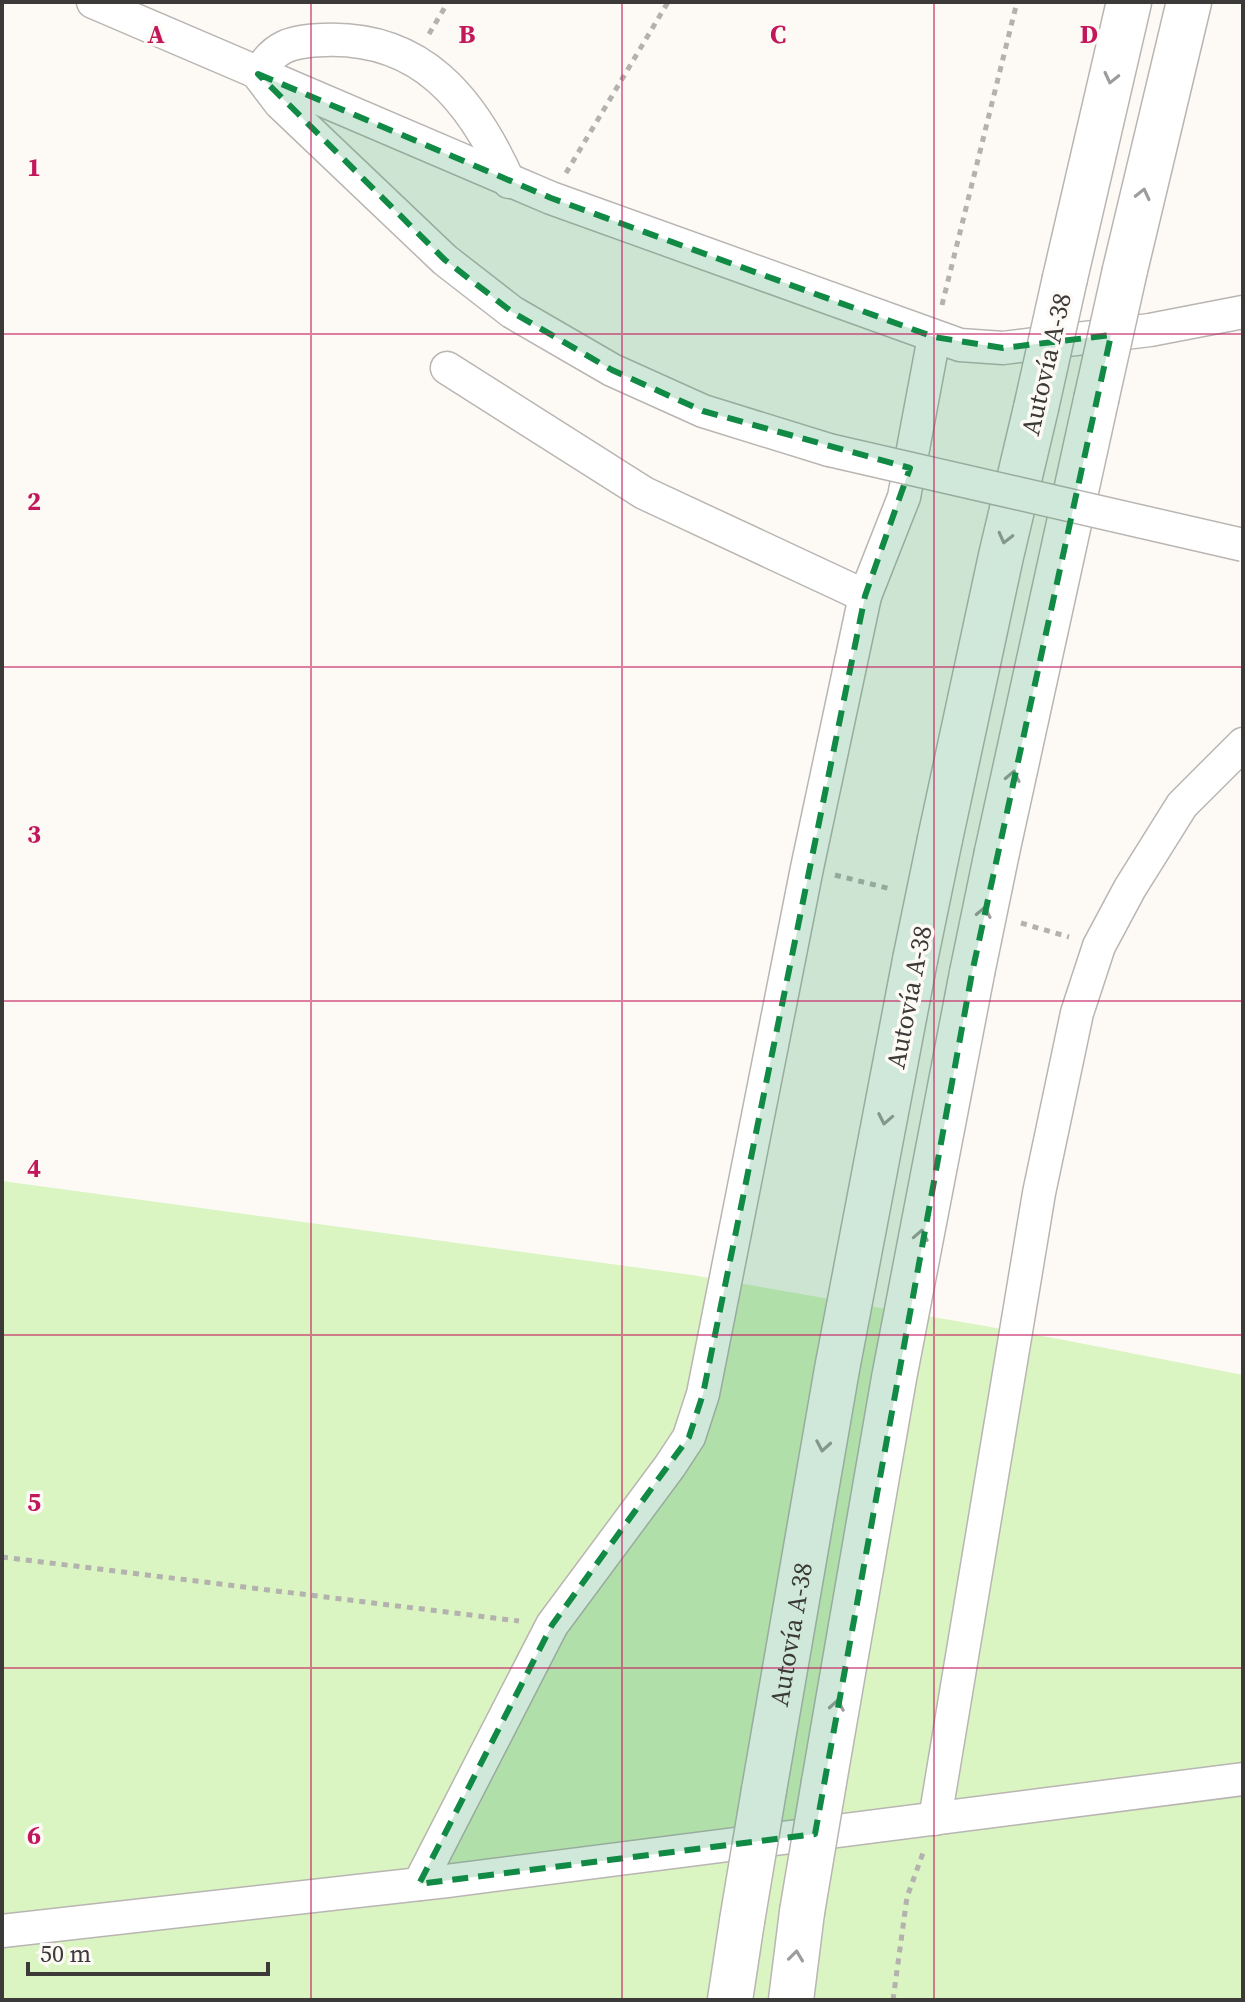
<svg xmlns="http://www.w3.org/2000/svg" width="1245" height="2002" font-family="'Source Serif 4',serif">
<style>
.green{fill:#daf4c2}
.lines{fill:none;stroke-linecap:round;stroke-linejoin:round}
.minor-casing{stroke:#b9b5b2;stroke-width:35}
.motorway-casing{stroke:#b9b5b2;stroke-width:47}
.path{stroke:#b4b2af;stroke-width:5;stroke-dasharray:6 6;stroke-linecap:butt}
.minor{stroke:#fff;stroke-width:32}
.motorway{stroke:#fff;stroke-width:44}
.minor-bridge-casing{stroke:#b9b5b2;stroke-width:35;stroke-linecap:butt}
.motorway-bridge-casing{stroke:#b9b5b2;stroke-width:47;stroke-linecap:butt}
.minor-bridge{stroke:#fff;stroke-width:32}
.motorway-bridge{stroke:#fff;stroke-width:44}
.oneway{stroke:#9e9c9c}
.marked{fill:#108a45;fill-opacity:0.2;stroke:#108a45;stroke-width:6;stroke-dasharray:16 10;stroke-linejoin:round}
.grid{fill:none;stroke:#c2185b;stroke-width:2;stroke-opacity:0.55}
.labels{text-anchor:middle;stroke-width:7;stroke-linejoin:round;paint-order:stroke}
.street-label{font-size:26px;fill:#3c3a39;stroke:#fdfaf6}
.grid-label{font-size:26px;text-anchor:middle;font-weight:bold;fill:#c2185b;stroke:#fdfaf6;stroke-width:7;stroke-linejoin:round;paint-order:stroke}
</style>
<rect width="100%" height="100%" fill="#fdfaf6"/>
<polygon class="green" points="2,1181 692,1275 1059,1339 1243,1375 1243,2000 2,2000"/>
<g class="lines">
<g class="minor-casing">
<g id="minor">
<polyline points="93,2 551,198 960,345 1003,348 1150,330 1243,312"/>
<path d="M509,182C472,99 421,36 324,40C291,41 274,46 258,74L280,103L445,260L512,312L612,370L703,411L829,450"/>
<polyline points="447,368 644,493 865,596"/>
<polyline points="935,1819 1039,1193 1077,1013 1099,946 1130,888 1182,805 1243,744"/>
<polyline points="419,1884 552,1625 670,1466 689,1437 703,1394 807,868 865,596 904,497 934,337"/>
<polyline points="2,1931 447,1881 1243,1779"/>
</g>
</g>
<g class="motorway-casing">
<g id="motorway">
<polyline points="1125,270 1189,2"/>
<polyline points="1065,278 1129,2"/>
<polyline points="940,839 1001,556 1036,408"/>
<polyline points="997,852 1096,400"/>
<polyline points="824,1782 894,1378 972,973"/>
<path id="s1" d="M764,1790L837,1369L915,960"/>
<polyline points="730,2000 742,1921"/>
<polyline points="791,2000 802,1912"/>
</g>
</g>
<g class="path">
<polyline points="429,34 448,2"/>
<polyline points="566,173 668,2"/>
<polyline points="942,305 1017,2"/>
<polyline points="835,875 891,889"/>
<polyline points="1021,923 1069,937"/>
<polyline points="2,1557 519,1621"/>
<polyline points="893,2000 907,1897 923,1853"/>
</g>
<use href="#minor" class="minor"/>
<use href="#motorway" class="motorway"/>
<g class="minor-bridge-casing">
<polyline id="minor-bridge" points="829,450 1243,545"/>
</g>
<g class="motorway-bridge-casing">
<g id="motorway-bridge">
<polyline points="1096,400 1125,270"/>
<polyline points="1036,408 1065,278"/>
<polyline points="915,960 940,839"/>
<polyline points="972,973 997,852"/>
<polyline points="802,1912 824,1782"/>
<polyline points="742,1921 764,1790"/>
</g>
</g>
<use href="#minor-bridge" class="minor-bridge"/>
<use href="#motorway-bridge" class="motorway-bridge"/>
</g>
<defs><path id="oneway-chevron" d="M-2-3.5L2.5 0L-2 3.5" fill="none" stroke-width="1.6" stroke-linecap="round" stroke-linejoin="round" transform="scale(2)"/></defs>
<g class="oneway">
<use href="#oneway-chevron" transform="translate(1111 78) rotate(103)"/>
<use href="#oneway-chevron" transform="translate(1143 194) rotate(-77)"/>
<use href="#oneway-chevron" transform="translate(1005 538) rotate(104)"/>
<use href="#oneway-chevron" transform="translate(1013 776) rotate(-78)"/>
<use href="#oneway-chevron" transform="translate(984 912) rotate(-78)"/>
<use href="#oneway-chevron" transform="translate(885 1119) rotate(101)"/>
<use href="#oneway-chevron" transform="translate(921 1235) rotate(-79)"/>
<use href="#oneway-chevron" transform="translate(823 1446) rotate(100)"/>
<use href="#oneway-chevron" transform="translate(837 1705) rotate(-80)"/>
<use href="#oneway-chevron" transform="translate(796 1956) rotate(-83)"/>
</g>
<path class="marked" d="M258,74L551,198L934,337L1003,348L1111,335L972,973L815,1834L419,1884L552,1625L689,1437L703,1394L865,596L910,468L703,411L612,370L512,312L445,260Z"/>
<path class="grid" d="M311,2V2000M622,2V2000M934,2V2000M2,334H1243M2,667H1243M2,1001H1243M2,1335H1243M2,1668H1243"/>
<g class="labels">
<g class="street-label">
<text transform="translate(1046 364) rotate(-77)" y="9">Autovía A-38</text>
<text transform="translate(909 997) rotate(-79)" y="9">Autovía A-38</text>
<text dy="9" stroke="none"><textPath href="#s1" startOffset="158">Autovía A-38</textPath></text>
</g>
</g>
<g class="grid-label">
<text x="156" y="43">A</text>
<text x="467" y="43">B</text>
<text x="778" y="43">C</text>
<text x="1089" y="43">D</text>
<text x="34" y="176">1</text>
<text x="34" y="510">2</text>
<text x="34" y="843">3</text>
<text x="34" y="1177">4</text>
<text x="34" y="1511">5</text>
<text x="34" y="1844">6</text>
</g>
<rect width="1245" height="2002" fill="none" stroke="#3c3a39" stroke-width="8"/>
<path d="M28 1962v12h240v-12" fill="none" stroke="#3c3a39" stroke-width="4"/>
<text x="40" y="1962" font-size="24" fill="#3c3a39" stroke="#fdfaf6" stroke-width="6" paint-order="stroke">50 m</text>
</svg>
